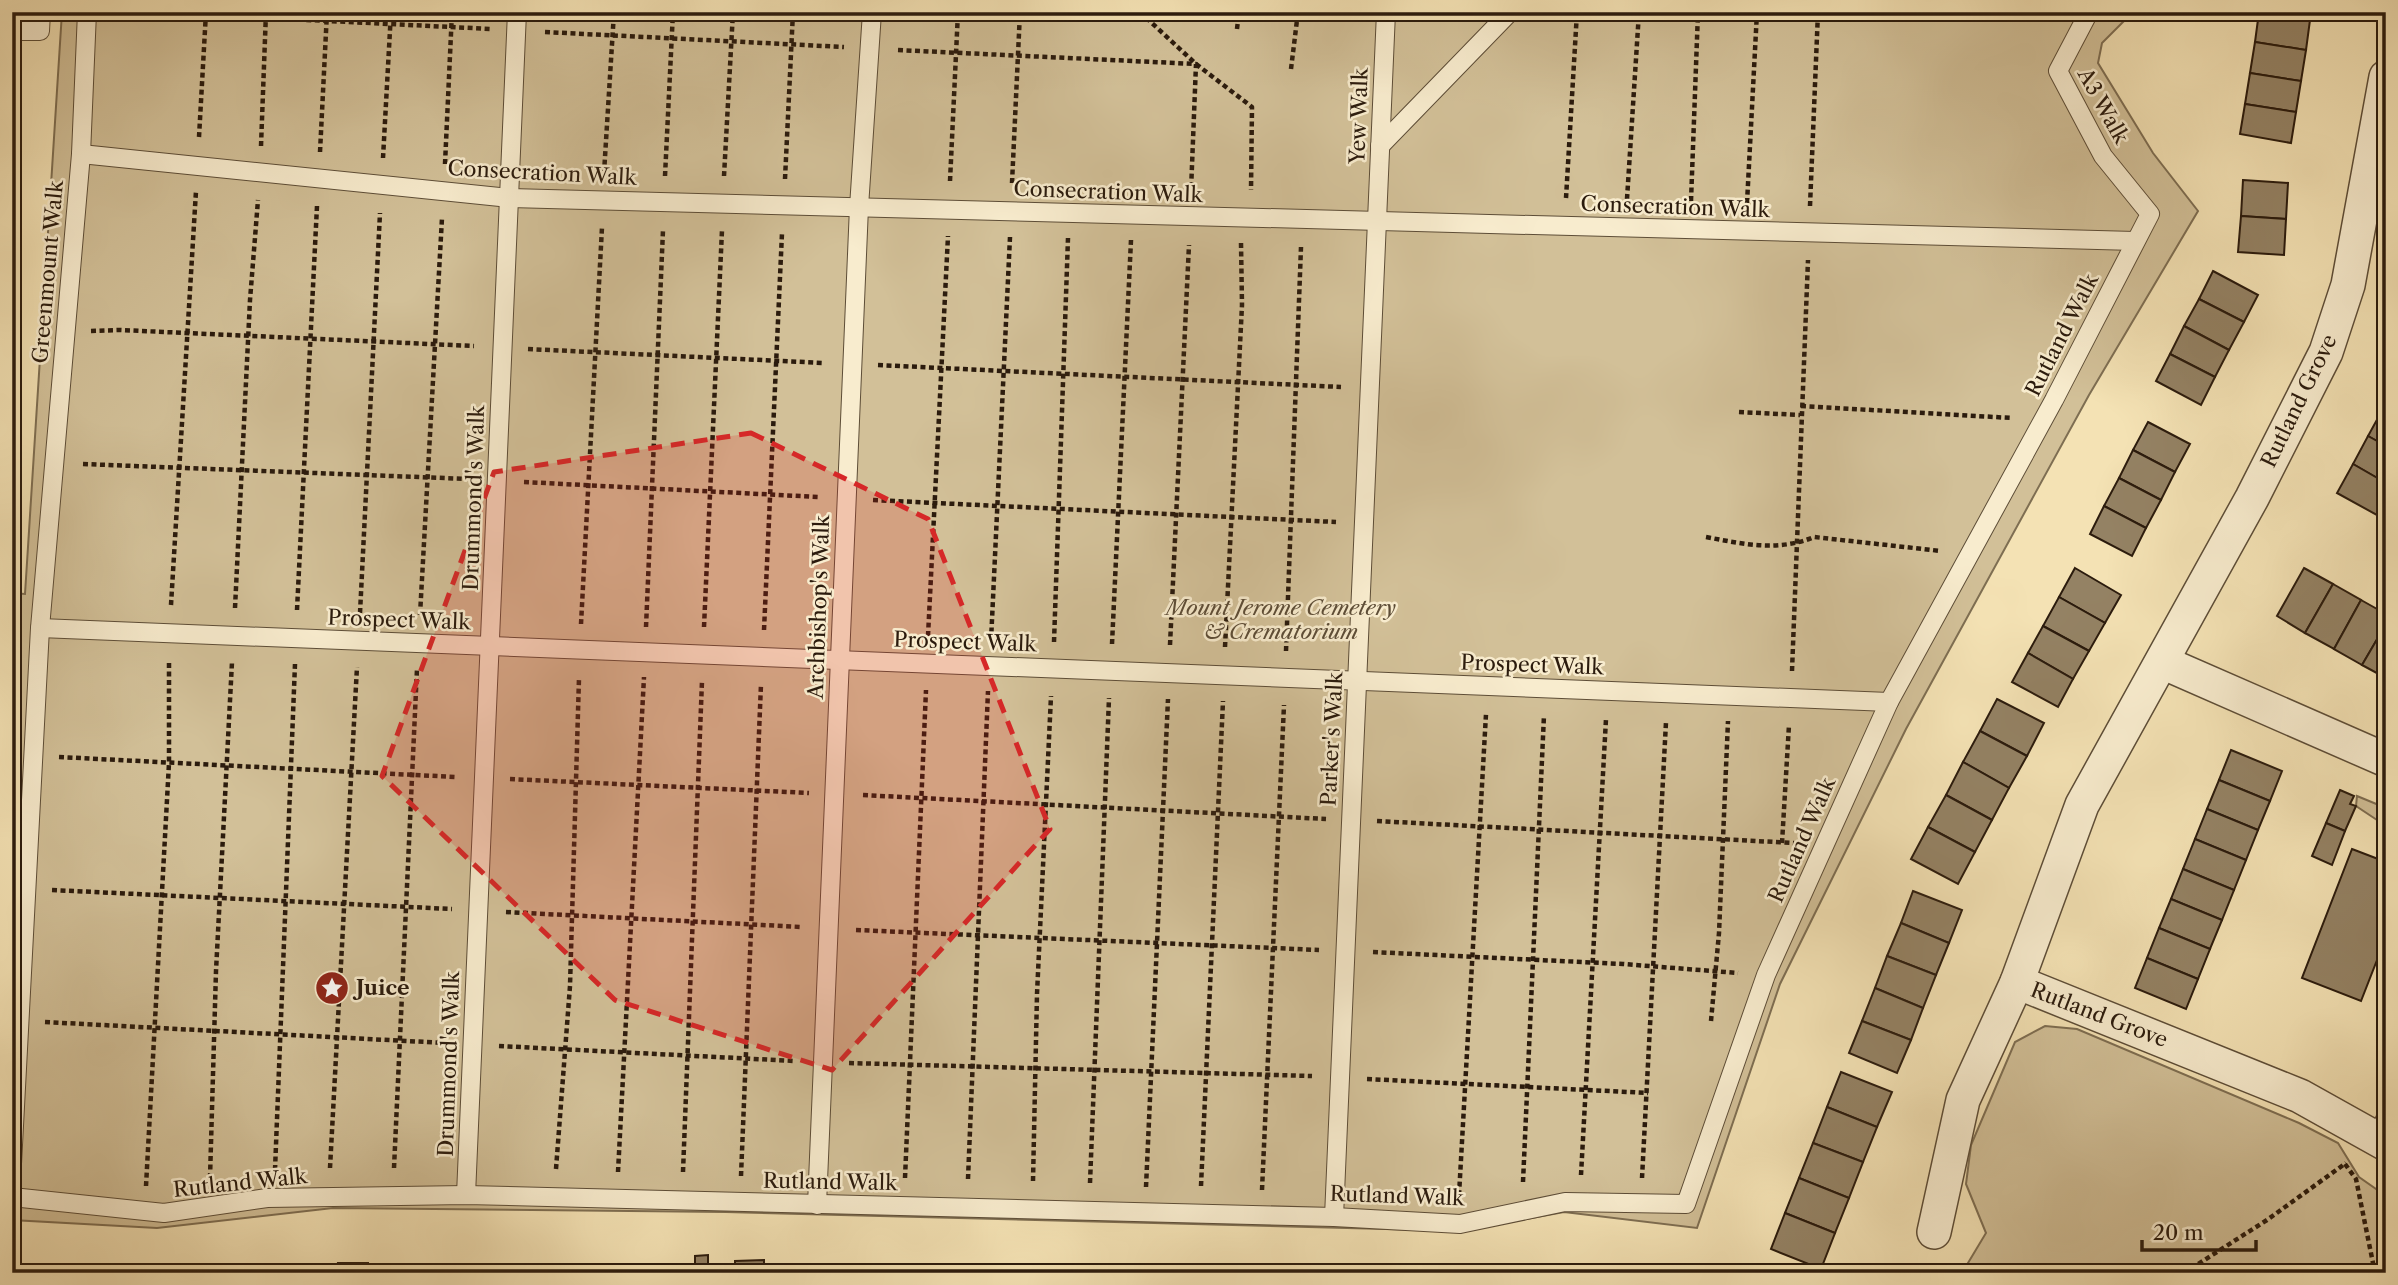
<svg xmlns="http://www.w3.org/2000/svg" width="2398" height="1285" font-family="'Libre Caslon Text',serif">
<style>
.green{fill:#d2c098;stroke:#7e6e52;stroke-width:2}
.building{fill:#948264;stroke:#2b1b0d;stroke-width:2}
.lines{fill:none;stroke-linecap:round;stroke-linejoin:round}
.lane-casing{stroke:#5d4d37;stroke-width:20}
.street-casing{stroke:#5d4d37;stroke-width:36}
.path{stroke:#2b1b0d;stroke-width:4.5;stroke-dasharray:5 3.5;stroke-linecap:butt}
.lane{stroke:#f8ecce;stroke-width:18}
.street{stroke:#f8ecce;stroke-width:33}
.marked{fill:#d62828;fill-opacity:0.2;stroke:#d62828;stroke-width:5;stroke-dasharray:14 9;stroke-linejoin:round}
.labels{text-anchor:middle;stroke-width:5;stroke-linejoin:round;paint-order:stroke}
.street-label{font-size:21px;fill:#2b1b0d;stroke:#f8ecce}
.park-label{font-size:21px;font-style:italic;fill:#5d4d37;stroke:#f8ecce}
.poi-label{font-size:21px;font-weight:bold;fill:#2b1b0d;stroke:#f8ecce;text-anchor:start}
</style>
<rect width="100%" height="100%" fill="#f4e2b4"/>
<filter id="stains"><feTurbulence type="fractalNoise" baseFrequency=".00286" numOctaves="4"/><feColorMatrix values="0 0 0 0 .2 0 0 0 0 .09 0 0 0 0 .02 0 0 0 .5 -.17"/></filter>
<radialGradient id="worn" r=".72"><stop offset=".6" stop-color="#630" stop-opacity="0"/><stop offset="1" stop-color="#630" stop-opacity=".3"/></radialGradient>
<g class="green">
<polygon points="62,12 2133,12 2102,43 2098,63 2153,153 2198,211 2089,395 1906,729 1780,984 1697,1228 1564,1212 1462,1231 726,1212 333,1208 157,1228 12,1220 12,593 25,594"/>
<polygon points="2357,796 2386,808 2386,826 2356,806"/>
<polygon points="2045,1026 2077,1029 2299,1123 2338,1143 2359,1177 2386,1196 2386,1273 1962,1273 1986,1233 1966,1184 1971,1145 2015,1042"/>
</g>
<g class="building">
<polygon points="2259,12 2310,20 2306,50 2255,42"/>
<polygon points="2263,12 2312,12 2310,20"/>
<polygon points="2255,42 2306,50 2301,81 2250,73"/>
<polygon points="2250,73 2301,81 2296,112 2245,104"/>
<polygon points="2245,104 2296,112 2291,143 2240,134"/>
<polygon points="2243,180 2288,183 2286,219 2241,216"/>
<polygon points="2241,216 2286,219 2284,255 2238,252"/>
<polygon points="2213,271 2258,295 2244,322 2199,299"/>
<polygon points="2199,299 2244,322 2229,350 2184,326"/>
<polygon points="2184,326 2229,350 2215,377 2170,354"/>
<polygon points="2170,354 2215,377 2201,405 2156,381"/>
<polygon points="2384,407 2386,409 2386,446 2368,436"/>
<polygon points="2148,422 2190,444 2175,472 2133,450"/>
<polygon points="2368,436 2386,446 2386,483 2353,464"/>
<polygon points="2133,450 2175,472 2161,500 2119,478"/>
<polygon points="2353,464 2386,483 2386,520 2337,493"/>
<polygon points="2119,478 2161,500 2146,528 2104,506"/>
<polygon points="2104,506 2146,528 2132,556 2090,534"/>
<polygon points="2075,568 2121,595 2105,623 2059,597"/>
<polygon points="2304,568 2333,584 2305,633 2277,616"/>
<polygon points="2333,584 2361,600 2334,649 2305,633"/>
<polygon points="2059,597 2105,623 2089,651 2043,626"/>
<polygon points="2361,600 2386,614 2386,624 2362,665 2334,649"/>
<polygon points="2386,624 2386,678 2362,665"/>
<polygon points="2043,626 2089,651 2073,679 2028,653"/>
<polygon points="2028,653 2073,679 2058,707 2012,682"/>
<polygon points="1997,699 2044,723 2027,756 1980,731"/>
<polygon points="1980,731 2027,756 2009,788 1963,762"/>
<polygon points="2231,750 2282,771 2270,801 2219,780"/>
<polygon points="1963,762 2009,788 1992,820 1946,795"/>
<polygon points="2219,780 2270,801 2258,830 2207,809"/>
<polygon points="2340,790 2354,796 2350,804 2356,806 2345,831 2326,823"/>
<polygon points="1946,795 1992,820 1975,852 1928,827"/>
<polygon points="2207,809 2258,830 2246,860 2195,839"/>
<polygon points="2326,823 2345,831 2332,865 2312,856"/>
<polygon points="1928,827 1975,852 1958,884 1911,859"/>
<polygon points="2195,839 2246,860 2234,890 2183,869"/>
<polygon points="2352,849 2386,862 2386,937 2361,1001 2302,978"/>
<polygon points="2183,869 2234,890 2222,920 2171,899"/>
<polygon points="1913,891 1962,910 1949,943 1901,923"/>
<polygon points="2171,899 2222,920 2210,949 2159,928"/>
<polygon points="1901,923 1949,943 1936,975 1887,956"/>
<polygon points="2159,928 2210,949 2198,979 2147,958"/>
<polygon points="1887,956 1936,975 1923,1008 1875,988"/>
<polygon points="2147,958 2198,979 2186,1009 2135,988"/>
<polygon points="1875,988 1923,1008 1911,1040 1862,1021"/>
<polygon points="1862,1021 1911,1040 1897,1073 1849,1053"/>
<polygon points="1841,1072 1892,1092 1877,1127 1827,1107"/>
<polygon points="1827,1107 1877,1127 1863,1162 1813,1143"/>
<polygon points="1813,1143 1863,1162 1849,1198 1799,1178"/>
<polygon points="1799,1178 1849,1198 1835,1233 1785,1213"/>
<polygon points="1785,1213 1835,1233 1821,1269 1771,1249"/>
<polygon points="708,1255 708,1273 695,1273 695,1256"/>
<polygon points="764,1260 764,1273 735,1273 735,1261"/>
<polygon points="338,1263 368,1263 368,1273 339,1273"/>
<polygon points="250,1266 279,1266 280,1273 250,1273"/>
<polygon points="76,1267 76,1273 47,1273 47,1269"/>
<polygon points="679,1267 679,1273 649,1273 649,1268"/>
<polygon points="881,1268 881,1273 852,1273 852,1269"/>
</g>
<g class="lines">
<g class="lane-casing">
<g id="lane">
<polyline points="12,31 40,31 41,12"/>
<polyline points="1380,146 1510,12"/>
<polyline points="81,154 510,198 2135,241"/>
<polyline points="40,628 1889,702"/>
<polyline points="2377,1139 2386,1117"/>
<polyline points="12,1164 40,628 81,154 87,12"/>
<polyline points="466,1195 517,12"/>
<polyline points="12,1197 164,1213 267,1198 466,1195 1334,1217 1460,1224 1565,1202 1686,1204 1766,975 1889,702 2054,400 2150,214 2103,156 2058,71 2089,12"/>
<polyline points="817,1205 859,207 872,12"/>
<polyline points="1334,1217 1386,12"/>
</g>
</g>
<g class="street-casing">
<g id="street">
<polyline points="2162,662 2386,760"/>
<polyline points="2017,982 2300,1096 2386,1144"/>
<polyline points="1934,1232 1963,1100 2017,982 2082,805 2252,498 2326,352 2348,285 2386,77"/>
</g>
</g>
<g class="path">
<polyline points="145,12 491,29"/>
<polyline points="1140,12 1196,64 1252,107 1251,190"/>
<polyline points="1237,29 1239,12"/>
<polyline points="545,32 844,47"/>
<polyline points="898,50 1196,64 1191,191"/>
<polyline points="1291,69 1298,12"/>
<polyline points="199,137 206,12"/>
<polyline points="261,146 266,12"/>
<polyline points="320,152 327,12"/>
<polyline points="383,158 391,12"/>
<polyline points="445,164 452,12"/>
<polyline points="604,173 614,12"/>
<polyline points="665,176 673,12"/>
<polyline points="724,176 733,12"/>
<polyline points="785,179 793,12"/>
<polyline points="950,181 958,12"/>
<polyline points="1012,183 1020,12"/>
<polyline points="1566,198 1577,12"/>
<polyline points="1627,199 1639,12"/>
<polyline points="1691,201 1698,12"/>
<polyline points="1747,203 1757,12"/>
<polyline points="1810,206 1818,12"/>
<polyline points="91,331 120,330 474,346"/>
<polyline points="528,349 824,363"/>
<polyline points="878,365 1341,387"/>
<polyline points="1801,406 2012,418"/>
<polyline points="1739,412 1800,415"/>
<polyline points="83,464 469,479"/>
<polyline points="524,482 819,497"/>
<polyline points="873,500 1336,522"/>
<path d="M1706,537C1743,544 1778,552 1814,537L1941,551"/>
<polyline points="171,605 196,191"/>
<polyline points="235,608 250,300 258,200"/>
<polyline points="297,610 317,206"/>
<polyline points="360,613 380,213"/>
<polyline points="420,615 442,218"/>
<polyline points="581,624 602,227"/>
<polyline points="646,627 663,230"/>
<polyline points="704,627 722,230"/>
<polyline points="764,630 782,233"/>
<polyline points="928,636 948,236"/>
<polyline points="991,641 1010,237"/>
<polyline points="1054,642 1068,238"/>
<polyline points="1112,644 1131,240"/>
<polyline points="1170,645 1189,245"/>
<polyline points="1225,647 1242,305 1241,243"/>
<polyline points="1286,651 1301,247"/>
<polyline points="1792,671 1808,260"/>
<polyline points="59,757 455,777"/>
<polyline points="510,779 809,793"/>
<polyline points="863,795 1326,819"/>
<polyline points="1377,821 1794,843"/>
<polyline points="1782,843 1789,725"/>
<polyline points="52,890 452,909"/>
<polyline points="506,912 802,927"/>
<polyline points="856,930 1319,950"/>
<polyline points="1373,952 1623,964 1738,973"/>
<polyline points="1711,1021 1719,933 1728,721"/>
<polyline points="45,1022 445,1043"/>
<polyline points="499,1046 795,1061"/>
<polyline points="849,1063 1312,1076"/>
<polyline points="1367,1079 1648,1093"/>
<polyline points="2345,1164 2356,1179 2375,1273"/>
<polyline points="330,1168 357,667"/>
<polyline points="394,1168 417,669"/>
<polyline points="556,1169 570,986 579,678"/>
<polyline points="275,1170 295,664"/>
<polyline points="618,1172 644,677"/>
<polyline points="683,1172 702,681"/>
<polyline points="1581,1175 1606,719"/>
<polyline points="741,1176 761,684"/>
<polyline points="210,1178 216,971 232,662"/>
<polyline points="905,1178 926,690"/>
<polyline points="1642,1178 1666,722"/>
<polyline points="968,1179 988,691"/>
<polyline points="1033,1181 1037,994 1051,696"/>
<polyline points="1523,1182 1544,715"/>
<polyline points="1090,1183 1109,698"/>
<polyline points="146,1186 169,763 169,660"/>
<polyline points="1201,1186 1223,701"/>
<polyline points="1146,1187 1168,699"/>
<polyline points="1262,1190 1284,705"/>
<polyline points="1459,1195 1486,714"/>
<polyline points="2184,1273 2267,1220 2346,1163"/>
</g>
<use href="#lane" class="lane"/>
<use href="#street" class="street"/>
</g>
<path class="marked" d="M751,433L928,519L1050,829L832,1070L615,1000L382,776L494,472Z"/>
<defs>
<g id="sight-disc" transform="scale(1.75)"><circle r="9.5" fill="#8f2418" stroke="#f8ecce"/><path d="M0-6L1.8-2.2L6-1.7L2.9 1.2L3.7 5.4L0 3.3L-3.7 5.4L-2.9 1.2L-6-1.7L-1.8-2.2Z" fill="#fff"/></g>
</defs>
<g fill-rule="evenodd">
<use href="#sight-disc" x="332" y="988"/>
</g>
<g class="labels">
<g class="street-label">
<text transform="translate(2103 106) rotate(61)" y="7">A3 Walk</text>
<text transform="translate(1359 116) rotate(-88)" y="7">Yew Walk</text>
<text transform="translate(542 173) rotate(3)" y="7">Consecration Walk</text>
<text transform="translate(1108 192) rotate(2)" y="7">Consecration Walk</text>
<text transform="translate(1675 207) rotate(2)" y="7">Consecration Walk</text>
<text transform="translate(48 272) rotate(-85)" y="7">Greenmount Walk</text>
<text transform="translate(2062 335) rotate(-63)" y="7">Rutland Walk</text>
<text transform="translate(2299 401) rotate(-64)" y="7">Rutland Grove</text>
<text transform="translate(474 498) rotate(-88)" y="7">Drummond's Walk</text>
<text transform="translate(819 607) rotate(-88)" y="7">Archbishop's Walk</text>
<text transform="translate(399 620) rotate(2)" y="7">Prospect Walk</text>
<text transform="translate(965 642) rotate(2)" y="7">Prospect Walk</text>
<text transform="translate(1532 665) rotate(2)" y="7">Prospect Walk</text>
<text transform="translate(1332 739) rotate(-87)" y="7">Parker's Walk</text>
<text transform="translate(1802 840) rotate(-66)" y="7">Rutland Walk</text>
<text transform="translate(2099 1015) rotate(21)" y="7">Rutland Grove</text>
<text transform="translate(449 1064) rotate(-88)" y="7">Drummond's Walk</text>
<text transform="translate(830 1182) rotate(1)" y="7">Rutland Walk</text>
<text transform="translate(240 1183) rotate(-6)" y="7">Rutland Walk</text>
<text transform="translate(1397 1196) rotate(2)" y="7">Rutland Walk</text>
</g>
<g class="park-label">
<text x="1281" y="615">Mount Jerome Cemetery<tspan x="1281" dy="24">&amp; Crematorium</tspan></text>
</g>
<g class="poi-label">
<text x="356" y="995">Juice</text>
</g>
</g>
<rect width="2398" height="1285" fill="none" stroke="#f4e2b4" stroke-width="42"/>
<rect x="14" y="14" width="2370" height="1257" fill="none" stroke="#2b1b0d" stroke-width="3.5"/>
<rect x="21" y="21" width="2356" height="1243" fill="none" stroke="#2b1b0d" stroke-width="2"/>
<path d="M2142 1240v10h114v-10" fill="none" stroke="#2b1b0d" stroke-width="3.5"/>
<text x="2153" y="1240" font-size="21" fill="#2b1b0d" stroke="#f8ecce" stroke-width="5" paint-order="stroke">20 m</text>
<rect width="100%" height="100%" filter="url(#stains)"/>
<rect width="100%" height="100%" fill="url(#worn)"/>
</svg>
